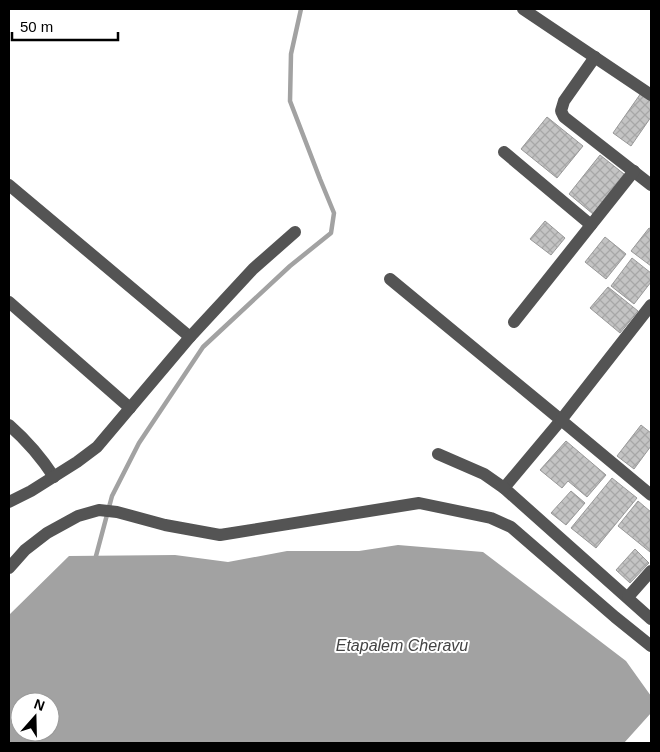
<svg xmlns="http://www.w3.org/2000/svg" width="660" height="752" font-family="Arial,sans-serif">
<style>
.water{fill:#a2a2a2;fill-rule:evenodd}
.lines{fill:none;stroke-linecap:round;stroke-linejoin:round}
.stream{stroke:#a2a2a2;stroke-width:4.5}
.building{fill:url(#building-cross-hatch);stroke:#989898}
.minor{stroke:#545454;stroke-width:12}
.labels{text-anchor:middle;stroke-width:4;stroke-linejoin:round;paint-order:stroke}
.water-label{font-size:16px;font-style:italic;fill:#434343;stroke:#fff}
</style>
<defs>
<pattern id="building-cross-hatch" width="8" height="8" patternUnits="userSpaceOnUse" patternTransform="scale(1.25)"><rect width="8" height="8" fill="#c4c4c4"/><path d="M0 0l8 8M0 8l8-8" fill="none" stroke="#a7a7a7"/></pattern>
</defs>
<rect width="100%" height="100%" fill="#fff"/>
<path class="water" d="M398,545L483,552L626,661L651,696V713L624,743H12L9,741V615L69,556L175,555L228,562L287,551H359ZM20,702H50V732H20Z"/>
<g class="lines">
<polyline class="stream" points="96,556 112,496 139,443 203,347 290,266 331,233 334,213 320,179 290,101 291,54 301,9"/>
</g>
<g class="building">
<polygon points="641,93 651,100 651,117 631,146 613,133"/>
<polygon points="547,117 583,146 557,178 521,149"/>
<polygon points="600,155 624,174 593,214 569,194"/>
<polygon points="545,221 565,238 551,255 530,239"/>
<polygon points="649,228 651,229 651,266 631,251"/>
<polygon points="605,237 626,254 606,279 585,262"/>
<polygon points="632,258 651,273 651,282 634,304 611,286"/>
<polygon points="608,287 638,311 620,333 590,308"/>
<polygon points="641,425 651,433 651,446 634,469 617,456"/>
<polygon points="566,441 606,475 587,497 568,481 562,488 540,470"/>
<polygon points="612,478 637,498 596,548 571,528"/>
<polygon points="571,491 585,503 566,525 551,513"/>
<polygon points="638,501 651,512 650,552 618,526"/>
<polygon points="635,549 649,563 630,583 616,570"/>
</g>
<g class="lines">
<g class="minor">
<polyline points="523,9 651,95"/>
<polyline points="595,57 564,101 561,111 564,117 651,185"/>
<polyline points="504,152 591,225"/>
<polyline points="9,185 190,337"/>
<polyline points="390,279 561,420 504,488 651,619"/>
<polyline points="9,302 130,408"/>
<polyline points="651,305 561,420 651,495"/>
<polyline points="514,322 634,171"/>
<path d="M9,425C26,440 41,457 54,477"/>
<polyline points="438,454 484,474 504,488"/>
<polyline points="9,502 31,491 77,462 97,447 190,337 253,269 295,232"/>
<polyline points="9,568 25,550 47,533 78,516 99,510 117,512 165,525 220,535 419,503 491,518 511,527 615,617 651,646"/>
<polyline points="628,597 651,571"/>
</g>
</g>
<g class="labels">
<g class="water-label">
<text x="402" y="651">Etapalem Cheravu</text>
</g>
</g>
<rect width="660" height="752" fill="none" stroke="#000000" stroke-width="20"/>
<g transform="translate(35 717) rotate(20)"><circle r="24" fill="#ffffff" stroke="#999999"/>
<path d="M0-4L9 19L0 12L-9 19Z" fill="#000000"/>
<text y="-8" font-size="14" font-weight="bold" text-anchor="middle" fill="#000000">N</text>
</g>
<path d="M12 32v8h106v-8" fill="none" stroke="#000000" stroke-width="2.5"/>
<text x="20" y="32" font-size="15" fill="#000000" stroke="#ffffff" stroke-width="4" paint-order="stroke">50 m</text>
</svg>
